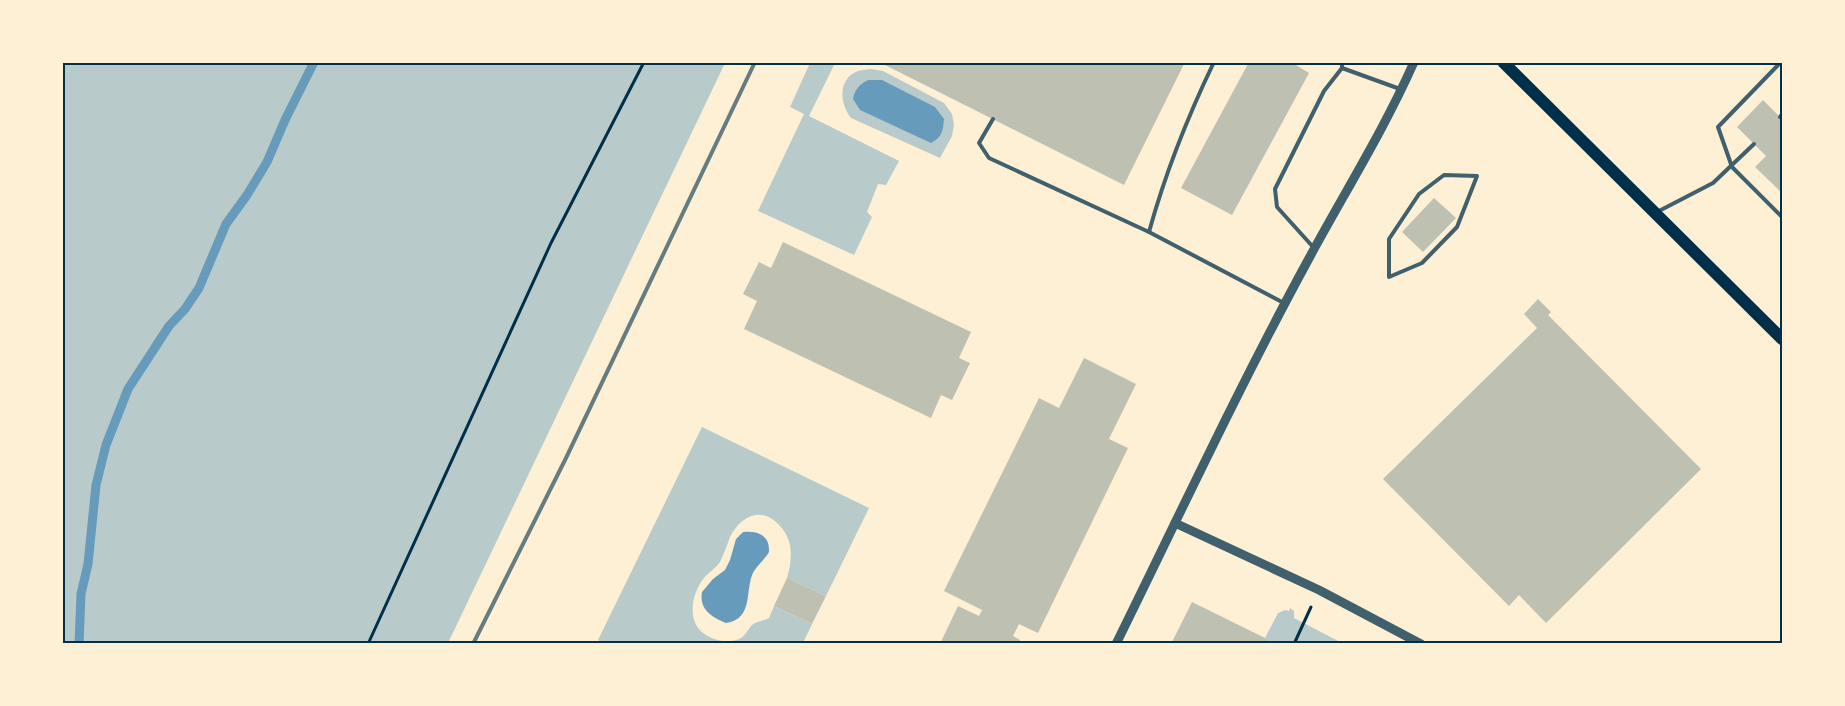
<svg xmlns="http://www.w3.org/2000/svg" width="1845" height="706" font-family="'Sofia Sans Condensed',sans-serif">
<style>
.green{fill:#b9caca}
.water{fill:#669bbc}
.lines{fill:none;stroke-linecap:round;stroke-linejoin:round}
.stream{stroke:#669bbc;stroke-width:9}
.building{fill:#bec0b2}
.path{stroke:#003049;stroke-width:3}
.service{stroke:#3f606c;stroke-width:4}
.tertiary{stroke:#3f606c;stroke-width:9}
.primary{stroke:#003049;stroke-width:12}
.rail{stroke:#657d81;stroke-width:4}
.neatline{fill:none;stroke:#003049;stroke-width:2}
</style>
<rect width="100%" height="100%" fill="#fdf0d5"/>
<g class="green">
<polygon points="62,63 725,63 448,643 63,643"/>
<polygon points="810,63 835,63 809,116 899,161 886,185 878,184 867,212 872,217 854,255 758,211 804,114 790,107"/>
<path d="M870,69L883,71L944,103L952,114L954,125L952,136L940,158L851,118C840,104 837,79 858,71C861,70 866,70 870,69Z"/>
<path d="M702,427L869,508L826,596L787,578C792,560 794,542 781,527C763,506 742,514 730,537C727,545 724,554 720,562C716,568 709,572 704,578C691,594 686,623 706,635C714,641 730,643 739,639C746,636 747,630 752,625C756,621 764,621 769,618L774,606L812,624L803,643L605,644L598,640Z"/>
<polygon points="1290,608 1294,611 1294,618 1342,643 1311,643 1307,642 1306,643 1273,643 1265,638 1278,613 1285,610 1289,611"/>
</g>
<g class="water">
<path d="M868,80H882L935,107L944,119C943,131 942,137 931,143L860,110L853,99C855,89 859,85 868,80Z"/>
<path d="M743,532C758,531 770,535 769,552C765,559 758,565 754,571C744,588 755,619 726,623C711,617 699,609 702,592L713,579L725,570L730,560L736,539Z"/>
</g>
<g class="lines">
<polyline class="stream" points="79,644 81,594 88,564 96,485 106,445 128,389 169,326 185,309 199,288 226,224 247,195 267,162 285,120 314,62"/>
</g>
<g class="building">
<polygon points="879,62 1185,62 1124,185"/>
<polygon points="1249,62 1291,62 1309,73 1232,215 1181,188"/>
<polygon points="1763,100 1782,119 1782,193 1755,167 1766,156 1737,127"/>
<polygon points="1434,198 1456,218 1423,252 1402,232"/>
<polygon points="783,242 971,332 959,358 970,363 952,400 941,395 931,418 744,329 757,301 743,294 759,262 771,268"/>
<polygon points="1538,299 1551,312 1548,315 1701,469 1546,623 1519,595 1509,606 1383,479 1537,328 1524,314"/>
<polygon points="1084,358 1136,384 1109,439 1128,448 1038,633 1019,624 1013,636 1020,640 1018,644 940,644 958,606 979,616 982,610 944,591 1039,398 1059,408"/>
<polygon points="787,578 826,596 812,624 774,606"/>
<polygon points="1192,602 1265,638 1275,644 1171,644"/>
</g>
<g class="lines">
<g class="path">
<polyline points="368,644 551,243 644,62"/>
<polyline points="1294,644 1311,607"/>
</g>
<g class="service">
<polyline points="1342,62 1342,68 1400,89"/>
<polyline points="1781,62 1718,127 1732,167 1782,217"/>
<polyline points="1780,117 1782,114"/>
<path d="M993,119L979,143L989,158L1149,232C1165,174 1188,116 1214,62"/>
<polygon points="1444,175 1477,176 1457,227 1422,263 1389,277 1389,239 1419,194"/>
<polyline points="1657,212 1713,183 1754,144"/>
<polyline points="1149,232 1284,303"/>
<polyline points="1314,248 1277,207 1275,189 1324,91 1342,68"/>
</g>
<g class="tertiary">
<polyline points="1175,523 1319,590 1421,644"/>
<path d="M1116,644C1179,516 1239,387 1307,262C1343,195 1383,132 1414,62"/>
</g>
<polyline class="primary" points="1503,62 1782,339"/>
<polyline class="rail" points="473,644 566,458 755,62"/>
</g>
<rect width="1845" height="706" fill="none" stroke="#fdf0d5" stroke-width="128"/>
<rect x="64" y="64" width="1717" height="578" class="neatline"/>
</svg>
